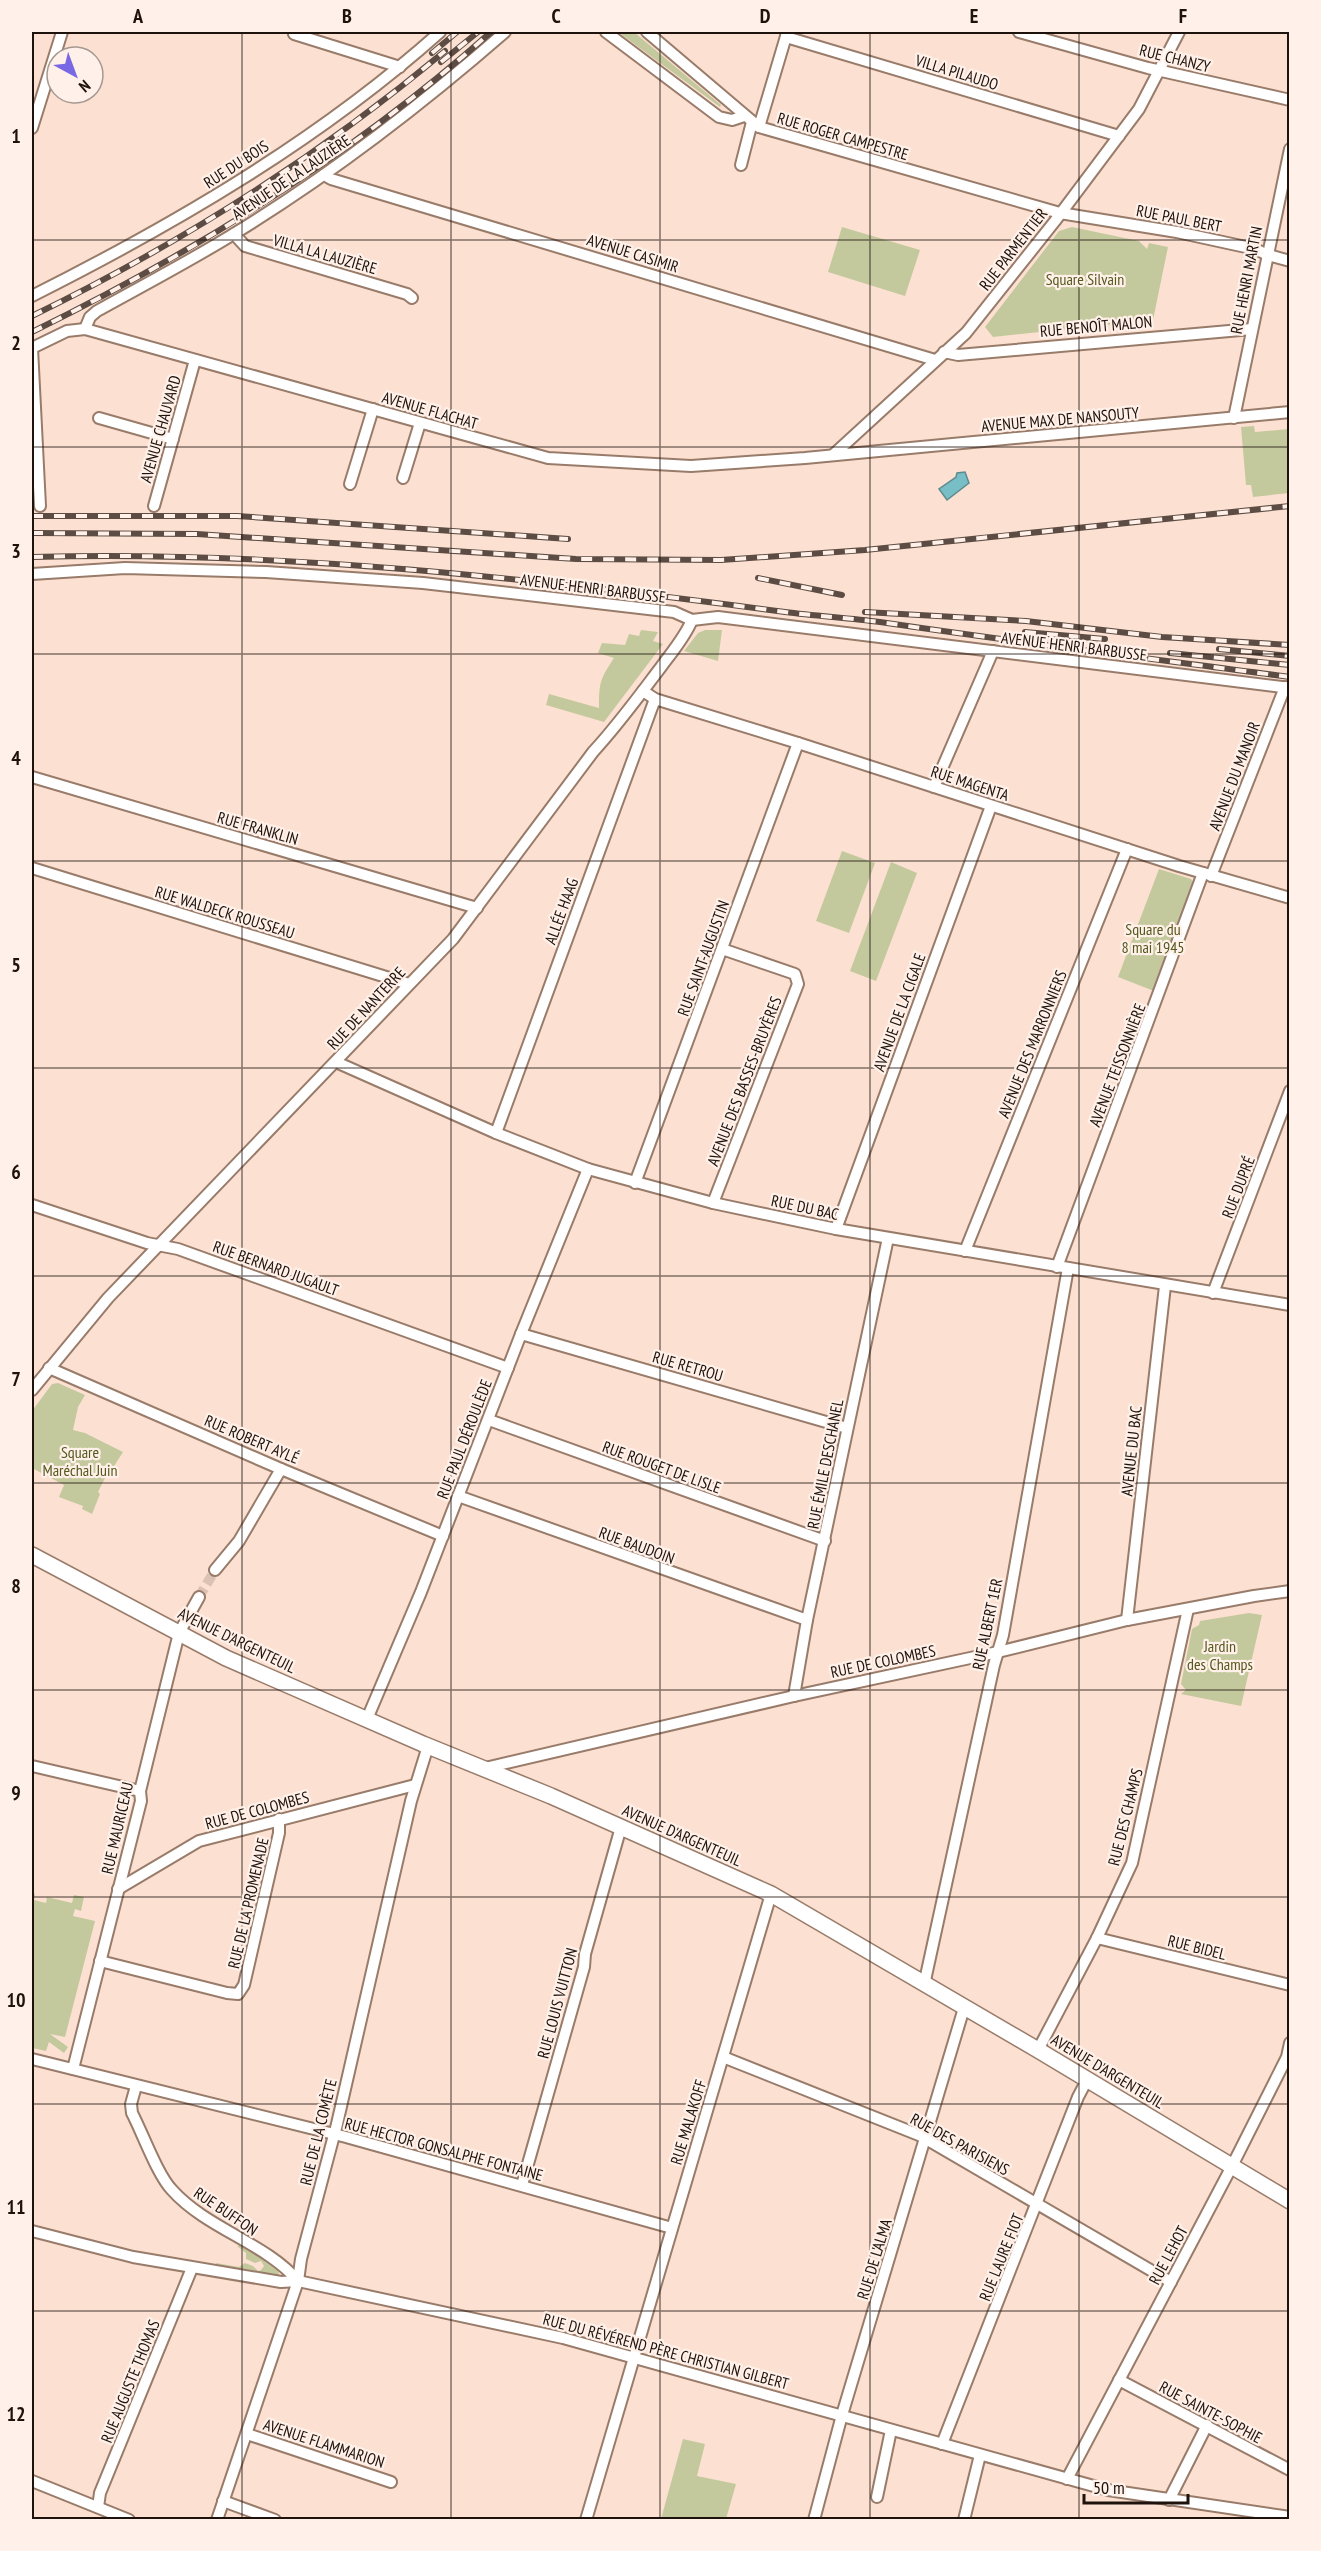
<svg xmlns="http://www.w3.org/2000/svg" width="1321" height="2551" font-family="'PT Sans Narrow',sans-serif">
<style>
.green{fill:#c4c99d}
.water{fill:#78bec6;stroke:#5d8b8e;stroke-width:1.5}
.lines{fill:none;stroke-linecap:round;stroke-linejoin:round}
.street-tunnel{stroke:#dbc2b4;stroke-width:10;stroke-dasharray:10 5;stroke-linecap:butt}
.street-casing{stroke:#997b6a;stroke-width:14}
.secondary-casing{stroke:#997b6a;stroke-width:18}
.street{stroke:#fff;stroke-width:10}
.secondary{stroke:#fff;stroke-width:15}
.rail-casing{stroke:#5c4c43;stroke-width:6}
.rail{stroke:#fff1e9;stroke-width:4;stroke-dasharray:11;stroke-linecap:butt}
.grid{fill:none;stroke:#1e130c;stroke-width:1.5;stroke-opacity:0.55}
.labels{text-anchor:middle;stroke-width:4.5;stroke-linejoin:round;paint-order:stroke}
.street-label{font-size:16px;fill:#1e130c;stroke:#fff1e9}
.park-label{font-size:16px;fill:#54581d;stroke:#fff1e9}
.neatline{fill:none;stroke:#1e130c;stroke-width:2}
.grid-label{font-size:20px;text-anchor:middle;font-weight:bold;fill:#1e130c}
</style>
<rect width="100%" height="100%" fill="#fce1d2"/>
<g class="green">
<polygon points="618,32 634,32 721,105 720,107"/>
<polygon points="842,227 920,250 905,296 828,272"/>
<polygon points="1072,227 1139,241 1147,249 1149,243 1168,247 1153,320 993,337 985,327 1059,231"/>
<polygon points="1254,426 1255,432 1289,429 1289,493 1253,497 1251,485 1246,485 1241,427"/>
<path d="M641,630L658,632L653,641L663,644L604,722L546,705L549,694L599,708C599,683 600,679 614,658L598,653L602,643L625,645L629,634L639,636Z"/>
<polygon points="705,630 722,630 718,661 684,651 698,633"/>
<polygon points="842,851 875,863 849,933 816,921"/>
<polygon points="891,862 917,873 876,981 850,971"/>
<polygon points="1159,869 1191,879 1194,884 1154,991 1118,977"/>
<polygon points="58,1383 85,1395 78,1407 73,1430 85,1433 123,1452 111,1471 109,1470 98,1492 100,1494 92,1514 82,1509 83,1506 59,1497 64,1485 32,1468 32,1411 52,1384"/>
<polygon points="1249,1613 1262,1615 1241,1706 1181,1694 1186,1690 1181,1684 1192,1629 1199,1625 1200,1621"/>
<polygon points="32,1893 35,1894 34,1900 46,1903 47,1897 72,1903 74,1895 84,1897 81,1911 75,1909 73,1916 95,1921 65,2037 50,2034 68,2047 64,2053 49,2042 46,2051 32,2048"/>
<polygon points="241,2245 278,2267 279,2275 275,2278 217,2267 216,2263 239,2267 245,2263 253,2266 258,2271 261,2270 264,2266 261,2261 255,2263 246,2259 246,2253 237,2246"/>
<polygon points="683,2439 705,2444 697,2476 736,2484 726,2519 661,2519"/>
</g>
<polygon class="water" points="965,472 969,483 947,500 939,489 956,477 957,473"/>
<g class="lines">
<polyline class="street-tunnel" points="199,1597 215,1570"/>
<g class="street-casing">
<g id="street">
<polyline points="606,32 719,117 732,120 744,116"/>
<polyline points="647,32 759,127 1060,213 1177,232 1255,249 1268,255 1290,261"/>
<polyline points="1019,32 1148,68 1290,100"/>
<polyline points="294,34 400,67"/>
<polyline points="786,37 1119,136"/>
<polyline points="759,127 787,33"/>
<polyline points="32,128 62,32"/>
<polyline points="741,165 752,122"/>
<polyline points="324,175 331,179 935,360"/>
<polyline points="234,234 245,246 407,294 412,298"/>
<path d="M32,296C177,223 319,140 440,32"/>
<path d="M85,329L90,317L97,311C142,286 188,262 232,235C329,176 420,106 505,32"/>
<polyline points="32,348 67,331 85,329 548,458 691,466 805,458 1290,412"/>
<polyline points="32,348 40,506"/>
<polyline points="944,352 958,355 1252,329"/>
<polyline points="99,418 173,439"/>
<polyline points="1234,418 1290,149"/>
<polyline points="833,455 966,333 1055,221 1139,109 1179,32"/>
<polyline points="403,478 420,423"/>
<polyline points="350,484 373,409"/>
<polyline points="154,506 195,360"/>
<polyline points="32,574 125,568 266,572 423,583 674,612 692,620 718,617 1290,688"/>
<polyline points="643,691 655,699 798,743 1179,866 1290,898"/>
<polyline points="32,777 477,908"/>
<polyline points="934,787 993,651"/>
<polyline points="32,868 409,984"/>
<polyline points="1211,876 1285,687"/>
<polyline points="336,1062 496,1133 588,1169 713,1203 836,1229 1290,1305"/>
<polyline points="496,1133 655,699"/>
<polyline points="635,1183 798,743"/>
<polyline points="713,1203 798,984 795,974 722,949"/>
<polyline points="32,1205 147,1243 178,1249 508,1368"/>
<polyline points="836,1229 991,806"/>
<polyline points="965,1251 1127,849"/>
<polyline points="1057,1267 1203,873"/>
<polyline points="1213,1293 1290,1091"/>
<polyline points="521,1334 847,1428"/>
<polyline points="49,1368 281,1469 443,1536"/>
<path d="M32,1390L108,1298L453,939L593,752C618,725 639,696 661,667C672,652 685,637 692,620"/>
<polyline points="489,1420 825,1541"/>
<polyline points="458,1496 807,1620"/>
<polyline points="215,1570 239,1541 281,1469"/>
<polyline points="1127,1620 1165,1286"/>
<polyline points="794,1696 807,1620 888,1238"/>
<polyline points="367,1719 421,1592 521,1334 588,1169"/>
<polyline points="32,1766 140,1791"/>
<polyline points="485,1768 794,1696 998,1652 1127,1620 1254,1596 1290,1591"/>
<polyline points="118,1889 199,1841 415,1785"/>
<polyline points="1097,1938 1290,1985"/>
<polyline points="100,1961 227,1993 238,1994 244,1985 279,1833 279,1819"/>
<polyline points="924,1985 994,1665 1003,1635 1068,1268"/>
<polyline points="1038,2050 1097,1938 1132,1863 1188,1609"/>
<polyline points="723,2057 919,2135 1171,2282"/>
<polyline points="32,2059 346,2137 672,2228"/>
<polyline points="73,2069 141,1801 140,1791 179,1633 199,1597"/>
<path d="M136,2086L131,2104L132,2113C143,2134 157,2174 172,2190C207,2229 266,2243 298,2281"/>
<polyline points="522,2185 584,1967 585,1954 621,1827"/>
<polyline points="32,2231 133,2257 281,2282 298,2281 563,2338 1108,2490 1290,2517"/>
<polyline points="1119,2380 1290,2470"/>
<polyline points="247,2434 391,2482"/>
<polyline points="942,2444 1078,2097 1087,2080"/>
<polyline points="1067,2479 1232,2166 1287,2057 1290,2043"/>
<polyline points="32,2481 129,2520"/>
<polyline points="877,2497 891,2430"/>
<polyline points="1169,2500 1207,2425"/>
<polyline points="223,2501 275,2520"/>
<polyline points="98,2507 100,2493 192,2268"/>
<polyline points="217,2520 298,2281 301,2259 337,2124 411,1801 428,1746"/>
<polyline points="586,2520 771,1894"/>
<polyline points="814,2520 842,2415 964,2008"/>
<polyline points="964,2520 980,2455"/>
</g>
</g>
<g class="secondary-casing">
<polyline id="secondary" points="32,1555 226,1658 423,1744 551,1796 771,1894 1038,2050 1290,2201"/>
</g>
<use href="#street" class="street"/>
<use href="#secondary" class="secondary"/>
<g class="rail-casing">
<g id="rail">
<polyline points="432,53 457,32"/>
<polyline points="441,62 478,32"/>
<path d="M32,316C180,244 318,157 445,51"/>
<path d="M32,332C197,251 353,155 491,32"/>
<polyline points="32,516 237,516 568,539"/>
<polyline points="32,533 197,534 576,559 721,560 865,550 1290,506"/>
<path d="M32,557C284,550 535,579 785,612C817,616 848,618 880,622C1016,642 1153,659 1290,677"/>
<polyline points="758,578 842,595"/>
<polyline points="865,612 1026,621 1162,637 1290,645"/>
<polyline points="1025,632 1105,639"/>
<polyline points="1219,649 1290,656"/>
<polyline points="1170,653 1290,665"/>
</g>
</g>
<use href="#rail" class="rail"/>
</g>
<path class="grid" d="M242,32V2520M451,32V2520M660,32V2520M870,32V2520M1079,32V2520M32,240H1290M32,447H1290M32,654H1290M32,861H1290M32,1068H1290M32,1276H1290M32,1483H1290M32,1690H1290M32,1897H1290M32,2104H1290M32,2311H1290"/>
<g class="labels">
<g class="street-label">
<text transform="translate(1175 58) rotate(14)" y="6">RUE CHANZY</text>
<text transform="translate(957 72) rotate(17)" y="6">VILLA PILAUDO</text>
<text transform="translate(843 136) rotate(16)" y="6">RUE ROGER CAMPESTRE</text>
<text transform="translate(236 164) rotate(-33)" y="6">RUE DU BOIS</text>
<text transform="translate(291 177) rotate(-34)" y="6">AVENUE DE LA LAUZIÈRE</text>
<text transform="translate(1179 218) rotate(11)" y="6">RUE PAUL BERT</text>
<text transform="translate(1013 249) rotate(-52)" y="6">RUE PARMENTIER</text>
<text transform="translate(633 253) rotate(17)" y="6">AVENUE CASIMIR</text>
<text transform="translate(325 254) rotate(16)" y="6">VILLA LA LAUZIÈRE</text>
<text transform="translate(1246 280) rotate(-79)" y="6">RUE HENRI MARTIN</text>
<text transform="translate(1096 326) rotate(-5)" y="6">RUE BENOÎT MALON</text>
<text transform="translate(430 410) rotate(16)" y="6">AVENUE FLACHAT</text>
<text transform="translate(1060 419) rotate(-5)" y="6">AVENUE MAX DE NANSOUTY</text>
<text transform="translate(160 429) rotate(-74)" y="6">AVENUE CHAUVARD</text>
<text transform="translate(593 588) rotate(7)" y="6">AVENUE HENRI BARBUSSE</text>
<text transform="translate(1074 646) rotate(7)" y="6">AVENUE HENRI BARBUSSE</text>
<text transform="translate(1234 776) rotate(-69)" y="6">AVENUE DU MANOIR</text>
<text transform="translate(970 783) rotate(18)" y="6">RUE MAGENTA</text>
<text transform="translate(258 828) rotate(16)" y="6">RUE FRANKLIN</text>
<text transform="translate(561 911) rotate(-70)" y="6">ALLÉE HAAG</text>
<text transform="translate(225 912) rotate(17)" y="6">RUE WALDECK ROUSSEAU</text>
<text transform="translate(703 958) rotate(-70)" y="6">RUE SAINT-AUGUSTIN</text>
<text transform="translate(366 1008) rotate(-47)" y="6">RUE DE NANTERRE</text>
<text transform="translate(899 1012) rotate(-70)" y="6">AVENUE DE LA CIGALE</text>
<text transform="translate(1032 1044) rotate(-68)" y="6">AVENUE DES MARRONNIERS</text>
<text transform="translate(1117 1065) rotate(-69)" y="6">AVENUE TEISSONNIÈRE</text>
<text transform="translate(744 1081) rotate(-69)" y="6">AVENUE DES BASSES-BRUYÈRES</text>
<text transform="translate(1238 1187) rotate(-69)" y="6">RUE DUPRÉ</text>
<text transform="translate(805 1207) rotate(12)" y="6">RUE DU BAC</text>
<text transform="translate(276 1268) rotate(20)" y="6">RUE BERNARD JUGAULT</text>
<text transform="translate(688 1366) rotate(16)" y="6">RUE RETROU</text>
<text transform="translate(252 1439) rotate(23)" y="6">RUE ROBERT AYLÉ</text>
<text transform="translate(464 1439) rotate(-69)" y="6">RUE PAUL DÉROULÈDE</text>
<text transform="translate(1131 1451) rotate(-84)" y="6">AVENUE DU BAC</text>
<text transform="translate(825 1464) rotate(-79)" y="6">RUE ÉMILE DESCHANEL</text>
<text transform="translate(662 1467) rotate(20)" y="6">RUE ROUGET DE LISLE</text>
<text transform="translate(637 1545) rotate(20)" y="6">RUE BAUDOIN</text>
<text transform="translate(987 1624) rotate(-78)" y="6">RUE ALBERT 1ER</text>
<text transform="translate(237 1640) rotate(26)" y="6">AVENUE D'ARGENTEUIL</text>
<text transform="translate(883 1661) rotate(-12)" y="6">RUE DE COLOMBES</text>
<text transform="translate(257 1810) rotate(-15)" y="6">RUE DE COLOMBES</text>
<text transform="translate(1125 1817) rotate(-76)" y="6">RUE DES CHAMPS</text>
<text transform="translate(117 1828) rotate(-77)" y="6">RUE MAURICEAU</text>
<text transform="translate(682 1835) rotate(24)" y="6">AVENUE D'ARGENTEUIL</text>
<text transform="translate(248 1903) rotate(-77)" y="6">RUE DE LA PROMENADE</text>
<text transform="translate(1197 1947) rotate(14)" y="6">RUE BIDEL</text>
<text transform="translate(557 2003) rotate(-75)" y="6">RUE LOUIS VUITTON</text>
<text transform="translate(1108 2071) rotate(31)" y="6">AVENUE D'ARGENTEUIL</text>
<text transform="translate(688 2122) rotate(-73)" y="6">RUE MALAKOFF</text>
<text transform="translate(318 2132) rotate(-76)" y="6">RUE DE LA COMÈTE</text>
<text transform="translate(960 2144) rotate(29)" y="6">RUE DES PARISIENS</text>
<text transform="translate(444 2149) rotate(15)" y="6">RUE HECTOR GONSALPHE FONTAINE</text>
<text transform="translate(226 2211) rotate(34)" y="6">RUE BUFFON</text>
<text transform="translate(1168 2255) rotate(-62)" y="6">RUE LEHOT</text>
<text transform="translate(1001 2257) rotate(-68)" y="6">RUE LAURE FIOT</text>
<text transform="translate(874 2259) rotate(-73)" y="6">RUE DE L'ALMA</text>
<text transform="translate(666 2351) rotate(15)" y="6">RUE DU RÉVÉREND PÈRE CHRISTIAN GILBERT</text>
<text transform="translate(130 2381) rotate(-68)" y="6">RUE AUGUSTE THOMAS</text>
<text transform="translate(1211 2412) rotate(28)" y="6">RUE SAINTE-SOPHIE</text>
<text transform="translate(324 2443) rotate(18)" y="6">AVENUE FLAMMARION</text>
</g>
<g class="park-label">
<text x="1085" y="285">Square Silvain</text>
<text x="1153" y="935">Square du<tspan x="1153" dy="18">8 mai 1945</tspan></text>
<text x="80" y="1458">Square<tspan x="80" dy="18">Maréchal Juin</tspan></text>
<text x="1220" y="1652">Jardin<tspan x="1220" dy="18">des Champs</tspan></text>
</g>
</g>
<rect width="1321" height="2551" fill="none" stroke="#fff1e9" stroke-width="66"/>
<g transform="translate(75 75) rotate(139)"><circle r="28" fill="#fff1e9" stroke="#a59891" stroke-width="1.5"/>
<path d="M0-4.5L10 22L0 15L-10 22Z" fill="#7968e3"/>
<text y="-9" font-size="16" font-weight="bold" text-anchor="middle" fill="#1e130c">N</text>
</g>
<path d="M1084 2494v9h104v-9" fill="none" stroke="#1e130c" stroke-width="3"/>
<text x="1093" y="2494" font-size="18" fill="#1e130c" stroke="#fff1e9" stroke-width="4.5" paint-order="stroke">50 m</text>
<rect x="33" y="33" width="1255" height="2485" class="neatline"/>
<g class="grid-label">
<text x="138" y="23">A</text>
<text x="347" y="23">B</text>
<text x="556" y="23">C</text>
<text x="765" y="23">D</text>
<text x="974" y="23">E</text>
<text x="1183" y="23">F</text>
<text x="16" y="143">1</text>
<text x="16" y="350">2</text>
<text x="16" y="558">3</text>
<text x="16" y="765">4</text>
<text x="16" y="972">5</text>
<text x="16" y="1179">6</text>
<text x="16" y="1386">7</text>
<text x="16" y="1593">8</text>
<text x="16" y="1800">9</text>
<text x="16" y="2007">10</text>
<text x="16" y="2214">11</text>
<text x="16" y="2421">12</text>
</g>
</svg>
